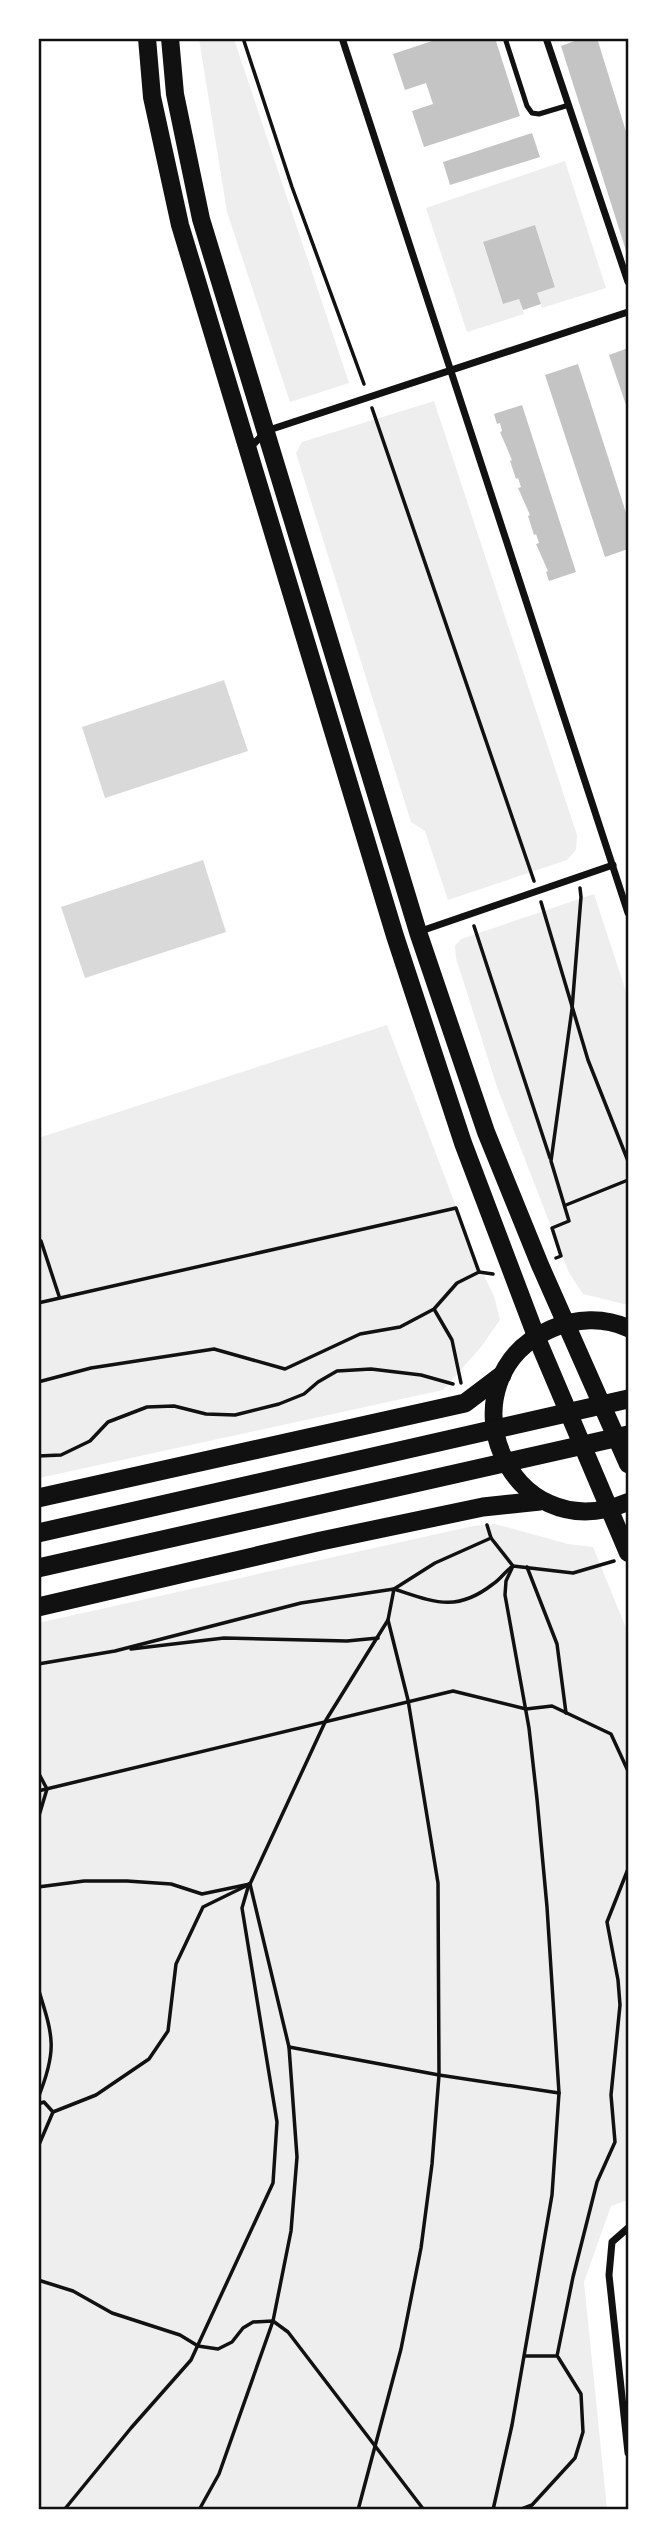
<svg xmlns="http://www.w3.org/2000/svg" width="667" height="2548" font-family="Cabin,sans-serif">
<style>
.green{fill:#eee}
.water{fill:#d9d9d9}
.building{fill:#c4c4c4}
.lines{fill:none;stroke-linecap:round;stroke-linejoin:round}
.path{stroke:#111;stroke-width:3.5}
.service{stroke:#111;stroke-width:5}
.minor{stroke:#111;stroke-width:7}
.primary{stroke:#111;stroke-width:18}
.motorway{stroke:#111;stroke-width:19}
.neatline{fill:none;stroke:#111;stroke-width:2.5}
</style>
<rect width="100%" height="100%" fill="#fff"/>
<g class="green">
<polygon points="199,39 234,39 349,383 290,402 227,212"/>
<polygon points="565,161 606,288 542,308 537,293 555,286 535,225 483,243 503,304 519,299 524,314 467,332 426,208"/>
<polygon points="434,401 577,835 576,850 567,860 448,900 425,831 411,822 296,453 302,442"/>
<polygon points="594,894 628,998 628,1305 583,1294 569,1273 497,1087 456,958 455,946 461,939"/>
<polygon points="387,1025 476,1259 494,1296 500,1320 481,1347 443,1390 39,1478 38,1138"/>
<polygon points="495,1524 568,1544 593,1547 628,1633 628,2200 611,2206 584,2282 607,2509 39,2509 38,1623 473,1526"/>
</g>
<g class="water">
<polygon points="224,680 248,751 105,798 82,727"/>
<polygon points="203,860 226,932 85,978 61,907"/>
</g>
<g class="building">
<polygon points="441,38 495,38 520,116 424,147 412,111 433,104 426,83 405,90 393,54"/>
<polygon points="583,38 597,38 628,138 628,257 561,46"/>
<polygon points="532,133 540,157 450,185 443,162"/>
<polygon points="535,225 555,287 537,293 541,304 523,310 519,299 503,304 483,242"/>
<polygon points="628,348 628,411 609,355"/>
<polygon points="578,364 628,519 628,549 605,557 545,375"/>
<polygon points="522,405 576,572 549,581 546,572 548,571 536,544 539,543 536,534 534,535 528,516 530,515 518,488 521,487 518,478 516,479 510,461 512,460 500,432 502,431 500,423 497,424 494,414"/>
</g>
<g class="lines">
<g class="path">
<polyline points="243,38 292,187 364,384"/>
<polyline points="372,408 534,881"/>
<polyline points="541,902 588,1060 628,1161"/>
<polyline points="474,926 550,1158"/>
<polyline points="566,1205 628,1180"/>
<polyline points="38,1242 41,1241 59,1296"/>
<polyline points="556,1258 561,1256 552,1228 569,1221 551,1161 572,1009 581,897 580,888"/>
<polyline points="38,1303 456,1208 479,1272"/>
<polyline points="434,1309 452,1340 461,1383"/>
<polyline points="38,1382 91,1368 214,1349 285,1369 360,1334 400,1327 434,1309 457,1283 479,1272 493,1274"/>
<polyline points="38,1456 61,1455 90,1441 108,1422 147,1407 174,1406 206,1414 235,1415 279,1404 304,1394 318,1382 337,1371 371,1369 421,1375 453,1384"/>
<polyline points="527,1567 557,1644 566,1713"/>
<path d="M394,1589C434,1602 456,1613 493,1584C501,1579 505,1571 513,1566L491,1538L487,1525"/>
<polyline points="394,1589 435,1563 491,1538"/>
<polyline points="131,1649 224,1638 347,1641 378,1638"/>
<polyline points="38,1664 115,1651 301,1603 394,1589 388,1620 326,1720 250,1884 203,1907 176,1964 168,2031 149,2059 96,2095 53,2112 38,2147"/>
<polyline points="38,1772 47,1789 38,1819"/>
<polyline points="38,1791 453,1691 526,1709 552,1706 611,1734 628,1771"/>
<polyline points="38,1887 84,1881 127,1881 171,1884 202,1894 250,1884 289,2047 297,2157 291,2231 273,2321 219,2474 199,2510"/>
<path d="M38,1988C53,2036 58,2049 38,2098"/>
<polyline points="289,2047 439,2075 559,2093"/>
<polyline points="38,2104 44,2102 53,2112"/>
<polyline points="38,2280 73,2291 112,2313 180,2335 198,2346 218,2349 232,2342 243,2328 253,2322 273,2321 288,2332 424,2510"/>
<polyline points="525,2356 557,2356 573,2277 597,2182 615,2142 611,2095 620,2005 618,1980 607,1922 628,1869"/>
<polyline points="64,2510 131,2428 191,2360 273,2183 277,2122 242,1908 249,1884"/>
<polyline points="358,2510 401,2349 421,2248 432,2164 439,2075 438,1883 408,1700 388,1620"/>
<polyline points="493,2510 512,2425 552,2195 559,2093 547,1907 537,1799 529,1728 505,1595 506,1581 513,1566 573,1573 614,1561"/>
<polyline points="519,2510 532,2505 575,2458 583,2432 581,2394 558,2357"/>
</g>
<polyline class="service" points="505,38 527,106 532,113 539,114 569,105"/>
<g class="minor">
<polyline points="342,38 628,913"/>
<polyline points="546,38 628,282"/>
<polyline points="250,448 266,431 628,312"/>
<polyline points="418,932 613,865"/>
<polyline points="628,2228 612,2242 609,2275 628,2453"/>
</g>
<g class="primary">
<polyline points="147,38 152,97 180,225 395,936 463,1143 536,1336 628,1553"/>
<polyline points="170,38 175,94 201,219 418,932 486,1132 540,1265 628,1464"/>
<path d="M628,1328C604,1317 576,1318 551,1329C438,1379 507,1553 628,1502"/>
</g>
<g class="motorway">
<polyline points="38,1498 465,1403 502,1375"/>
<polyline points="38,1533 628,1399"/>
<polyline points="38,1568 628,1435"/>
<polyline points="38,1607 321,1541 483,1507 540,1501"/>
</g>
</g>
<rect width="667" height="2548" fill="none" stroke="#ffffff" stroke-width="80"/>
<rect x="40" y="40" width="587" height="2468" class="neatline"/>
</svg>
